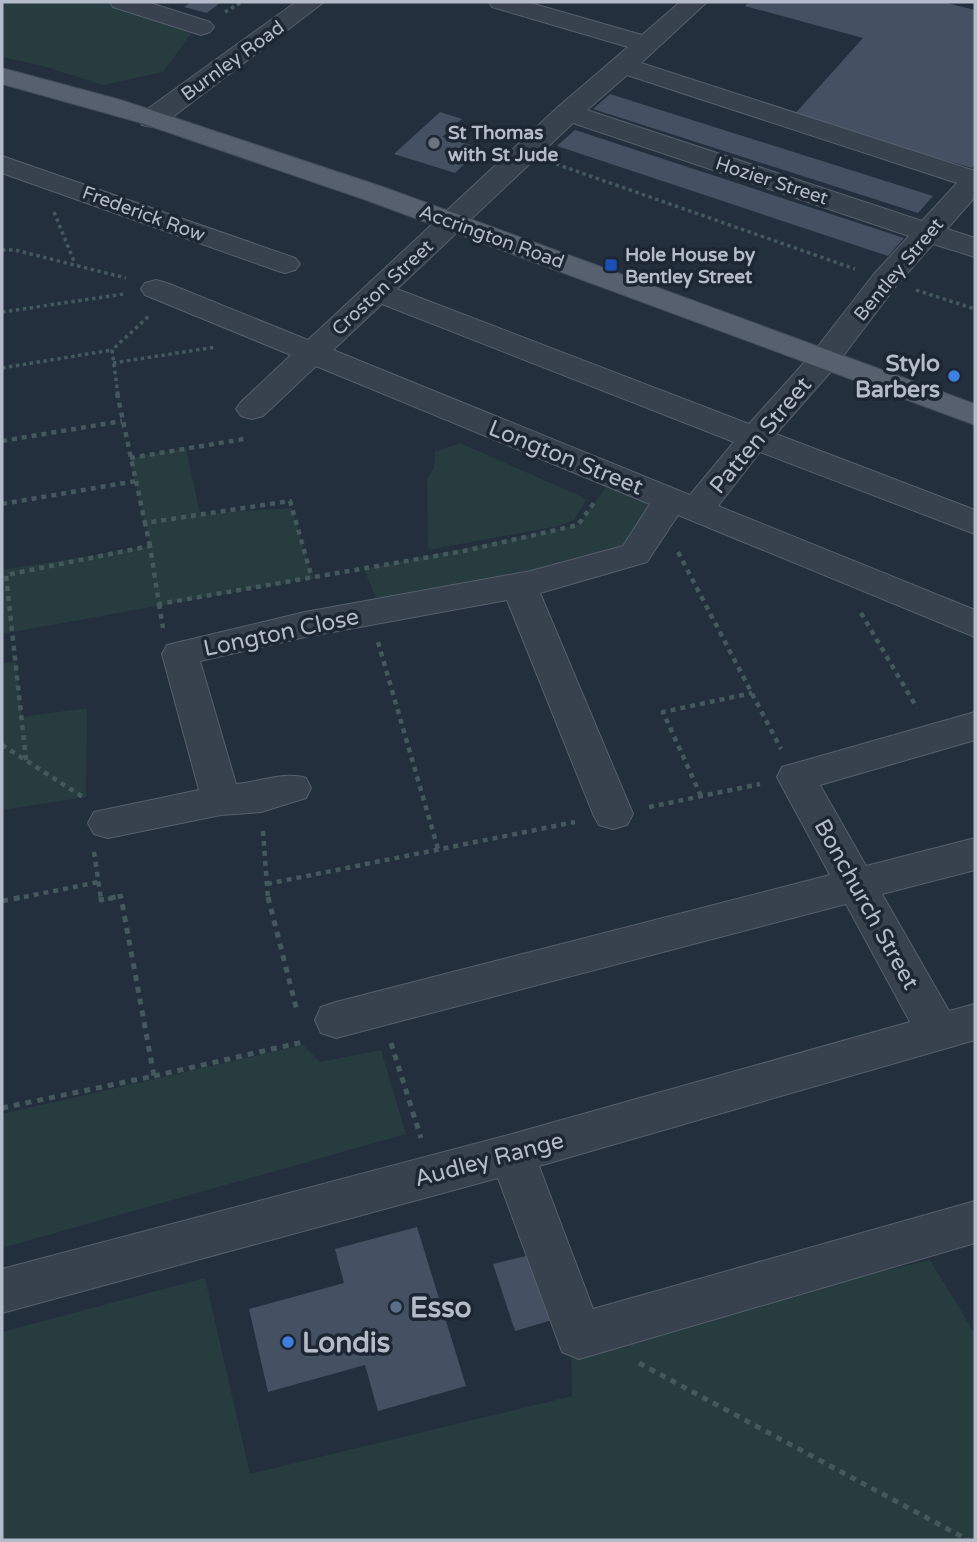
<svg xmlns="http://www.w3.org/2000/svg" width="977" height="1542" font-family="'Varela Round',sans-serif">
<style>
.green{fill:#263c3f}
.building{fill:#455162}
.lines{fill:none;stroke-linecap:round;stroke-linejoin:round}
.minor-casing{stroke:#565f6c;stroke-width:2}
.major-casing{stroke:#414a57;stroke-width:2}
.path-far2{stroke:#44595c;stroke-width:3.5;stroke-dasharray:3.5 3.5;stroke-linecap:butt}
.path-far1{stroke:#44595c;stroke-width:4.5;stroke-dasharray:5 5;stroke-linecap:butt}
.path{stroke:#44595c;stroke-width:5;stroke-dasharray:6 6;stroke-linecap:butt}
.minor{fill:#38414e;fill-rule:evenodd}
.major{fill:#56606e;fill-rule:evenodd}
.worship-dot{fill:#6b7280;stroke:#1d2633;stroke-width:2.5}
.transit-dot{fill:#1a4fb4;stroke:#1d2633;stroke-width:2.5}
.shop-dot{fill:#3f7fe0;stroke:#1d2633;stroke-width:2.5}
.service-dot{fill:#5c6f8a;stroke:#1d2633;stroke-width:2.5}
.labels{text-anchor:middle;stroke-width:7;stroke-linejoin:round;paint-order:stroke}
.far-street-label{font-size:19px;fill:#b4bcc9;stroke:#1d2633}
.far-poi-label{font-size:19px;font-weight:bold;fill:#b4bcc9;stroke:#1d2633;text-anchor:start}
.poi-label{font-size:23px;font-weight:bold;fill:#b4bcc9;stroke:#1d2633;text-anchor:end}
.street-label{font-size:23px;fill:#b4bcc9;stroke:#1d2633}
.near-poi-label{font-size:28px;font-weight:bold;fill:#b4bcc9;stroke:#1d2633;text-anchor:start}
</style>
<rect width="100%" height="100%" fill="#242f3e"/>
<g class="green">
<polygon points="2,2 120,2 196,27 163,72 103,85 43,66 2,57"/>
<polygon points="460,443 587,499 574,520 558,526 428,550 427,479 434,468 435,452"/>
<polygon points="186,448 200,514 292,508 312,578 2,634 2,570 150,546 130,458"/>
<polygon points="614,476 671,499 635,554 381,611 364,569 578,525"/>
<polygon points="16,662 22,717 87,708 86,797 2,810 2,663"/>
<polygon points="303,1045 320,1062 381,1050 406,1134 2,1248 2,1114"/>
<polygon points="930,1260 975,1334 975,1540 2,1540 2,1332 205,1278 250,1474 572,1396 571,1346"/>
</g>
<g class="building">
<polygon points="191,2 221,2 207,13 184,7"/>
<polygon points="749,2 943,2 975,10 975,163 972,168 793,116 863,38 745,6"/>
<polygon points="610,94 933,196 918,213 593,109"/>
<polygon points="440,112 462,119 442,137 481,148 455,173 394,154"/>
<polygon points="575,130 904,238 888,256 557,146"/>
<polygon points="417,1227 466,1386 378,1411 365,1365 268,1392 249,1309 344,1283 335,1249"/>
<polygon points="530,1255 552,1320 515,1331 493,1264"/>
</g>
<g class="lines">
<g class="minor-casing">
<g id="minor">
<polygon points="110,2 147,2 210,22 214,27 210,32 201,35 113,7"/>
<polygon points="296,2 324,2 162,125 152,127 142,125 138,119 142,113"/>
<path d="M489,2H527L642,35L680,2H707L641,63L975,171V197L947,229L975,238V257L933,244L896,286L834,368L776,434L975,510V534L760,452L718,506L975,610V637L678,515L647,562L540,593L633,814L627,825L613,829L599,825L593,814L507,600L305,637L200,661L236,784C259,782 286,771 306,778L311,788L306,798L261,812L221,815L108,838L94,834L88,823L94,812L199,790L162,654L167,645L305,612L531,571L623,546L650,504L316,366L263,416L252,419L241,416L236,409L241,402L291,355L145,295L141,289L145,283L156,280L167,283L308,340L558,107L628,47L492,7ZM627,75L957,183L922,221L587,110ZM573,123L909,236L874,274L812,354L749,424L397,289ZM382,304L734,442L690,495L333,350Z"/>
<polygon points="2,156 295,258 300,264 295,270 285,273 275,270 2,173"/>
<polygon points="975,712 975,740 820,785 866,866 975,838 975,870 882,894 949,1011 975,1004 975,1040 539,1166 593,1309 975,1201 975,1243 579,1359 562,1352 498,1178 2,1313 2,1269 512,1134 910,1022 846,904 336,1038 321,1033 315,1020 321,1007 336,1002 830,875 777,777 782,767"/>
</g>
</g>
<g class="major-casing">
<polygon id="major" points="2,68 121,100 386,188 975,404 975,425 366,200 138,122 2,84"/>
</g>
<g class="path-far2">
<polyline points="225,12 242,2"/>
<polyline points="556,164 855,269"/>
<polyline points="54,212 75,264"/>
<polyline points="2,250 15,250 126,278"/>
<polyline points="916,290 975,309"/>
<polyline points="2,312 124,294"/>
<polyline points="113,363 216,347"/>
<polyline points="2,368 112,350"/>
<polyline points="118,395 112,350 149,316"/>
</g>
<g class="path-far1">
<polyline points="117,393 145,523"/>
<polyline points="2,441 122,421"/>
<polyline points="130,458 244,439"/>
<polyline points="2,504 136,481"/>
<polyline points="150,546 145,523 290,501 312,578"/>
<polyline points="678,552 781,749"/>
<polyline points="159,604 163,628"/>
<polyline points="861,613 917,708"/>
<polyline points="378,642 438,849"/>
<polyline points="2,745 86,799"/>
<polyline points="26,760 6,575 150,546 159,604 464,551 578,525 596,500"/>
<polyline points="701,796 663,712 752,693"/>
<polyline points="649,807 760,784"/>
<polyline points="263,831 268,899"/>
<polyline points="94,852 101,899"/>
<polyline points="267,884 575,822"/>
<polyline points="14,899 99,882"/>
<polyline points="108,899 121,896 121,899"/>
</g>
<g class="path">
<polyline points="101,897 101,900 116,897"/>
<polyline points="268,897 297,1011"/>
<polyline points="2,901 23,897"/>
<polyline points="391,1043 421,1138"/>
<polyline points="154,1076 303,1042"/>
<polyline points="2,1108 154,1076 121,897"/>
<polyline points="639,1363 968,1540"/>
</g>
<use href="#minor" class="minor"/>
<use href="#major" class="major"/>
</g>
<circle class="worship-dot" cx="434" cy="143" r="7"/>
<rect class="transit-dot" x="604" y="258" width="14" height="14" rx="3.5"/>
<g class="shop-dot">
<circle cx="954" cy="376" r="7"/>
<circle cx="288" cy="1342" r="7"/>
</g>
<circle class="service-dot" cx="396" cy="1307" r="7"/>
<g class="labels">
<g class="far-street-label">
<text transform="translate(232 60) rotate(-36)" y="7">Burnley Road</text>
<text transform="translate(772 180) rotate(18)" y="7">Hozier Street</text>
<text transform="translate(144 213) rotate(20)" y="7">Frederick Row</text>
<text transform="translate(492 236) rotate(20)" y="7">Accrington Road</text>
<text transform="translate(898 269) rotate(-50)" y="7">Bentley Street</text>
<text transform="translate(382 287) rotate(-43)" y="7">Croston Street</text>
</g>
<g class="far-poi-label">
<text x="448" y="139">St Thomas<tspan x="448" dy="22">with St Jude</tspan></text>
<text x="625" y="261">Hole House by<tspan x="625" dy="22">Bentley Street</tspan></text>
</g>
<g class="poi-label">
<text x="940" y="371">Stylo<tspan x="940" dy="26">Barbers</tspan></text>
</g>
<g class="street-label">
<text transform="translate(760 435) rotate(-50)" y="8">Patten Street</text>
<text transform="translate(566 457) rotate(22)" y="8">Longton Street</text>
<text transform="translate(281 632) rotate(-12)" y="8">Longton Close</text>
<text transform="translate(867 904) rotate(61)" y="8">Bonchurch Street</text>
<text transform="translate(489 1159) rotate(-15)" y="8">Audley Range</text>
</g>
<g class="near-poi-label">
<text x="410" y="1317">Esso</text>
<text x="302" y="1352">Londis</text>
</g>
</g>
<rect width="977" height="1542" fill="none" stroke="#b4bcc9" stroke-width="7"/>
</svg>
